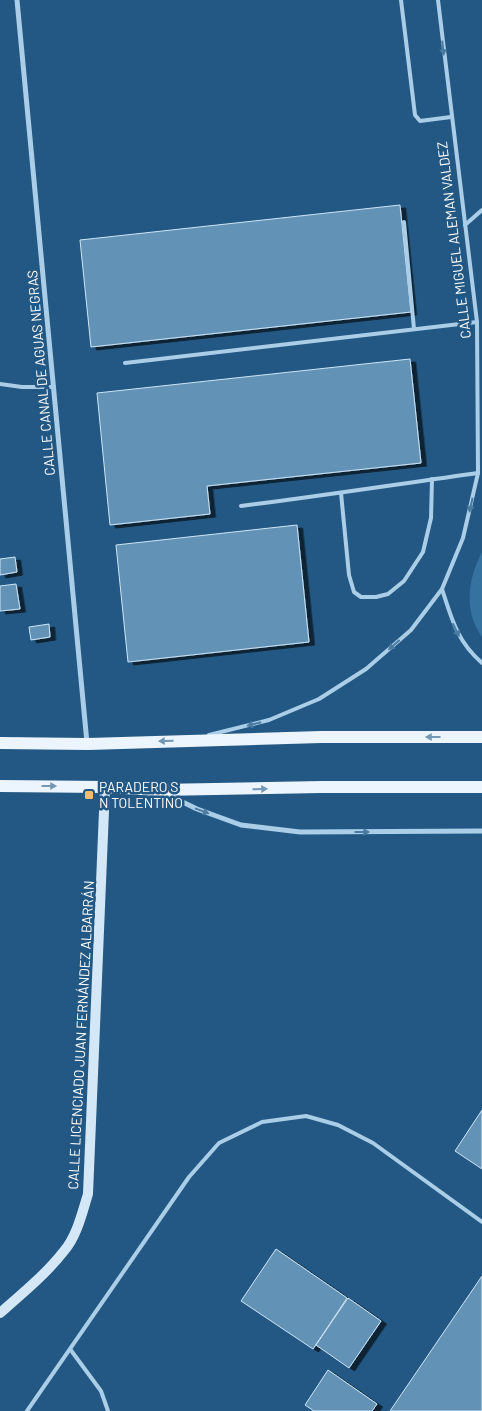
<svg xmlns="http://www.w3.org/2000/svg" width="482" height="1411" font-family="Barlow,sans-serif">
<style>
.green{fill:#3672a0}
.building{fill:#6392b7;stroke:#cde5f6;filter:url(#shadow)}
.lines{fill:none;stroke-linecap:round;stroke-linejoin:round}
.service{stroke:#aacde8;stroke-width:4}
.minor{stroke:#aacde8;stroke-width:5}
.secondary{stroke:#d4e7f7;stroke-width:10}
.primary{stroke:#ecf5fe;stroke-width:12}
.oneway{fill:#4b7ba1}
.oneway2{fill:#7397b4}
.poi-dot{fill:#f4bd6b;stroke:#225883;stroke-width:2}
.labels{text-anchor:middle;stroke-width:5;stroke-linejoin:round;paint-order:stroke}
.street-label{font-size:14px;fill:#fff;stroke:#225883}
.poi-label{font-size:14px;fill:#fff;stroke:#225883;text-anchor:start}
</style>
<defs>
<filter id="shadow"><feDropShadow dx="5.5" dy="3" stdDeviation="0" flood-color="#0009"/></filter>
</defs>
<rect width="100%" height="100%" fill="#225883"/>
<path class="green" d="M482,552V637C463,610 468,579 482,552Z"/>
<g class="building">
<polygon points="400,205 411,312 91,347 80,240"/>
<polygon points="410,359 421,463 207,486 210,514 110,525 97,393"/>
<polygon points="297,525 309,642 128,662 116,545"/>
<polygon points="15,557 17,572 0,575 0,559"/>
<polygon points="16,584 20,609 0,611 0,586"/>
<polygon points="49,624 50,637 31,640 29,627"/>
<polygon points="482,1110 482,1169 455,1151"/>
<polygon points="276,1249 347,1298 313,1349 241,1301"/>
<polygon points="482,1276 482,1411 390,1411"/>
<polygon points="348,1298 381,1321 349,1368 316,1345"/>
<polygon points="328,1370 377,1404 372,1411 314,1411 305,1405"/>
</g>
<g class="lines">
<g class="service">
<polyline points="401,0 415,115 420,121 451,117"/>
<polyline points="404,222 414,329"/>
<polyline points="465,225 482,210"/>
<polyline points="125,363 477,322"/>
<polyline points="0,384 22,387 54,387"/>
<polyline points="341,493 349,575 354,592 361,597 376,597 388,594 404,581 423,552 431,518 432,479"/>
<path d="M241,506C320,496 399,484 478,473"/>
<path d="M442,589C452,620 457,641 482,663"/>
<polyline points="209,735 269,720 319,699 366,669 411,630 442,589 463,538 478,473 477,322 438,0"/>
<polyline points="70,1349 101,1391 108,1411"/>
<polyline points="27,1411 189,1177 219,1143 262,1122 306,1116 338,1125 373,1143 482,1222"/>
</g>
<g class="minor">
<polyline points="17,0 87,743"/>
<polyline points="166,794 197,809 241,825 300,832 482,831"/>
</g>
<path class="secondary" d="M0,1313C22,1294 46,1274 64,1251C77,1236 82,1213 88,1194L105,787"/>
<g class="primary">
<polyline points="0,743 88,744 321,737 482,737"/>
<polyline points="0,786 105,787 159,790 322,787 482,787"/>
</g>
</g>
<defs><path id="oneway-solid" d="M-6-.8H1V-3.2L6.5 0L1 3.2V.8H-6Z" transform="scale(1.25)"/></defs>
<g class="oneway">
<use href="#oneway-solid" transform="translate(443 48) rotate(84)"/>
<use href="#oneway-solid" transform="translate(471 505) rotate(103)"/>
<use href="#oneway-solid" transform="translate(456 630) rotate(64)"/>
<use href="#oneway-solid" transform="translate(394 645) rotate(139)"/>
<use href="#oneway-solid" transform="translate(254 724) rotate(166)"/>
<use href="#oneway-solid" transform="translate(202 811) rotate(20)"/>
<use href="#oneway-solid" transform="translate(362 832)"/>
</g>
<g class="oneway2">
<use href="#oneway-solid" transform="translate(433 737) rotate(-180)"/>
<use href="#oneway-solid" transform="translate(166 741) rotate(178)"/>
<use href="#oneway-solid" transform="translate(49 786)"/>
<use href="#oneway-solid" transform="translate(260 789) rotate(-2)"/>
</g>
<rect class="poi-dot" x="84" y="790" width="10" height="10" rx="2.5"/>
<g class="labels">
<g class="street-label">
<text transform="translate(454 240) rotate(-97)" y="5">CALLE MIGUEL ALEMAN VALDEZ</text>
<text transform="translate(41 373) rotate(-95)" y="5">CALLE CANAL DE AGUAS NEGRAS</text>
<text transform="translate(81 1035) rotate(-87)" y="5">CALLE LICENCIADO JUAN FERNÁNDEZ ALBARRÁN</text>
</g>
<g class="poi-label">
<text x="99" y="792">PARADERO S<tspan x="99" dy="16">N TOLENTINO</tspan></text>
</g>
</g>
</svg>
